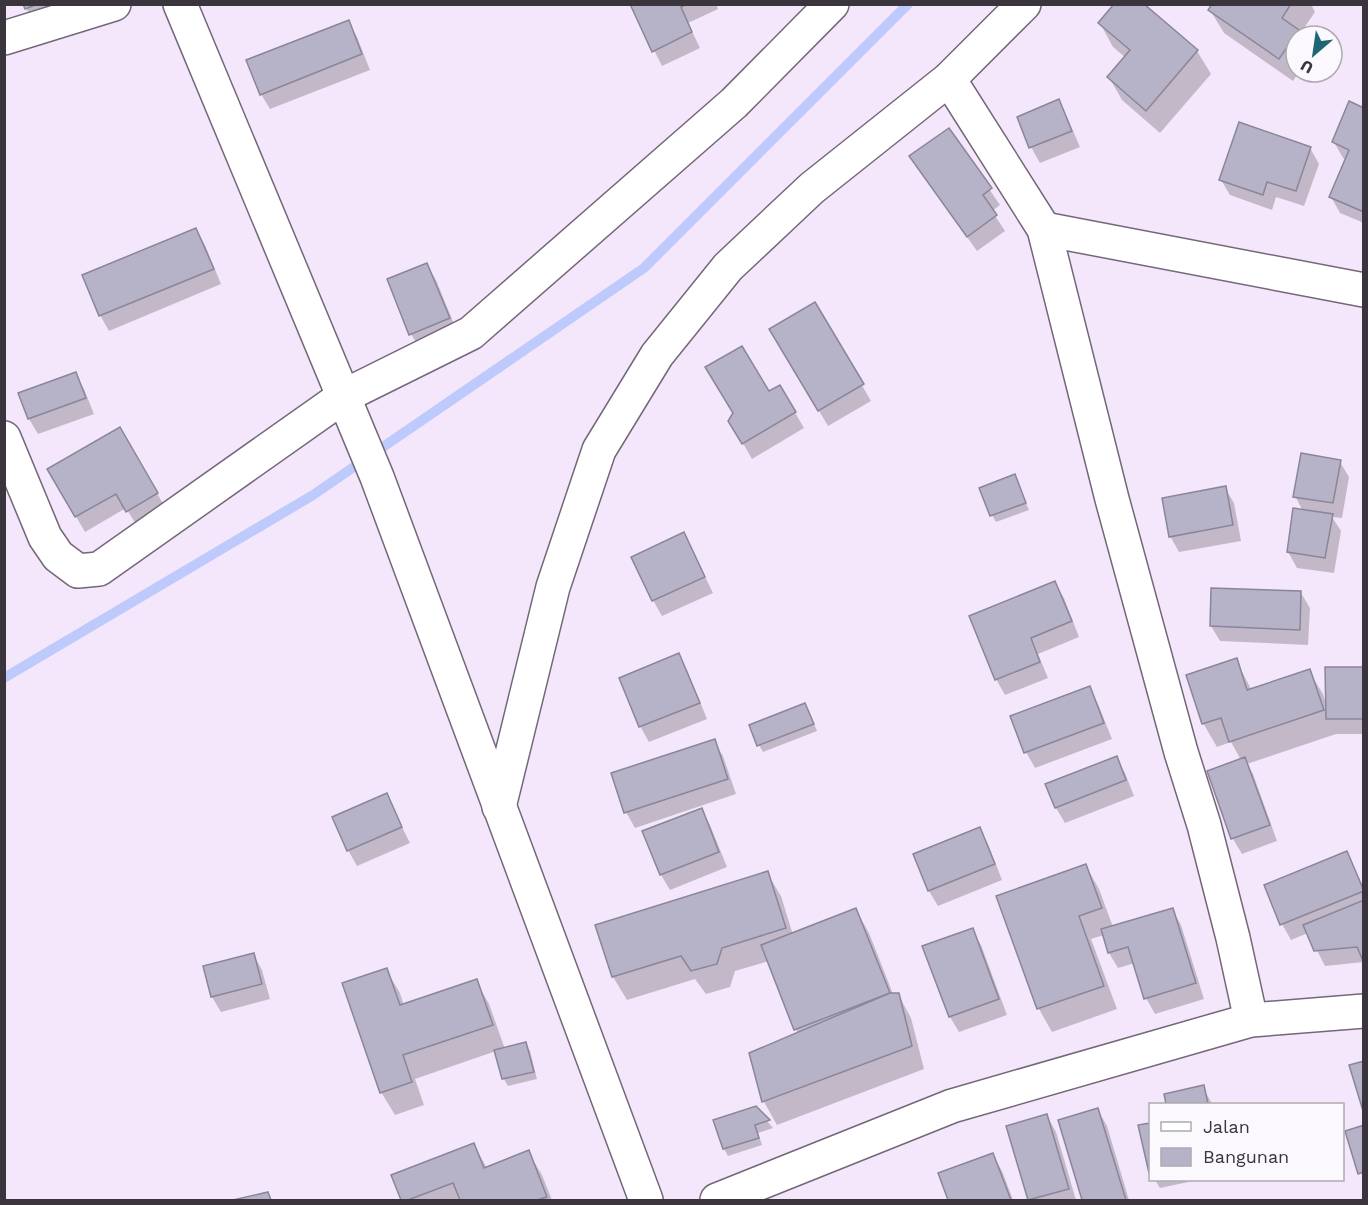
<svg xmlns="http://www.w3.org/2000/svg" width="1368" height="1205" font-family="'Work Sans',sans-serif">
<style>
.shadow{fill:#0003}
.lines{fill:none;stroke-linecap:round;stroke-linejoin:round}
.stream{stroke:#becafb;stroke-width:10}
.building{fill:#b6b2c7;stroke:#8a869a;stroke-width:1.5}
.minor-casing{stroke:#736778;stroke-width:36}
.minor{stroke:#fff;stroke-width:33}
</style>
<rect width="100%" height="100%" fill="#f4e7fb"/>
<g class="shadow">
<polygon points="24,4 58,4 35,24"/>
<polygon points="631,4 716,4 718,9 688,23 700,48 662,66"/>
<polygon points="1142,4 1197,51 1211,74 1160,133 1122,100 1109,77 1126,58 1113,47 1100,23"/>
<polygon points="1214,4 1311,4 1315,12 1300,34 1301,36 1296,36 1296,72 1299,72 1293,81 1224,33 1210,10"/>
<polygon points="348,22 357,37 370,70 270,109 261,94"/>
<polygon points="1058,101 1067,117 1080,147 1040,163 1031,147"/>
<polygon points="1364,109 1364,223 1340,213 1331,197 1346,160 1343,158 1334,142"/>
<polygon points="949,130 1000,205 992,211 1005,231 977,251 911,157"/>
<polygon points="1310,148 1319,164 1304,206 1276,197 1272,210 1230,195 1221,180"/>
<polygon points="196,230 205,245 221,284 109,331 100,315"/>
<polygon points="427,265 436,280 458,334 420,349 411,334"/>
<polygon points="815,304 871,401 828,426 771,330"/>
<polygon points="75,374 84,389 94,414 38,434 29,419"/>
<polygon points="780,387 804,428 752,459 730,421"/>
<polygon points="120,429 166,509 137,526 126,508 85,532 49,470"/>
<polygon points="1340,462 1349,477 1342,518 1332,517 1341,531 1334,573 1297,568 1288,552 1303,511 1295,496"/>
<polygon points="1015,476 1029,510 996,522 992,515"/>
<polygon points="1225,488 1234,503 1241,541 1179,552 1170,536"/>
<polygon points="684,534 713,593 662,616 653,600"/>
<polygon points="1055,583 1064,598 1079,637 1038,654 1048,678 1005,695 996,679"/>
<polygon points="1301,593 1310,608 1308,645 1220,641 1211,626"/>
<polygon points="678,655 687,670 707,719 649,742 640,726"/>
<polygon points="1236,660 1252,691 1309,671 1323,694 1327,707 1364,668 1364,734 1336,734 1247,764 1253,774 1277,841 1242,854 1233,839 1208,772 1241,760 1231,742 1217,747 1203,723"/>
<polygon points="1089,688 1098,704 1112,739 1035,768 1026,752"/>
<polygon points="809,712 817,731 763,752 759,745"/>
<polygon points="714,741 723,756 736,794 635,828 626,812"/>
<polygon points="1116,758 1125,773 1134,796 1065,823 1056,808 1047,785"/>
<polygon points="386,795 410,843 357,866 348,850"/>
<polygon points="701,809 710,825 727,867 670,890 661,875 644,832"/>
<polygon points="979,829 988,844 1002,880 938,906 929,891 915,855"/>
<polygon points="1346,853 1364,888 1364,962 1325,966 1308,933 1291,940 1282,924 1266,886"/>
<polygon points="1086,866 1099,889 1113,927 1172,909 1181,925 1204,999 1155,1014 1146,998 1135,963 1118,968 1109,953 1104,935 1091,939 1117,1009 1052,1032 1039,1009 998,896"/>
<polygon points="767,873 781,896 793,935 856,910 869,933 893,994 898,994 911,1018 924,1069 777,1125 764,1102 751,1054 798,1034 769,961 735,971 730,987 706,994 695,979 627,1000 613,977 597,926"/>
<polygon points="972,930 981,945 1007,1015 959,1032 950,1017"/>
<polygon points="253,954 262,970 270,999 221,1012 212,997 204,967"/>
<polygon points="386,970 400,993 404,1006 476,981 489,1004 505,1049 526,1044 530,1051 537,1079 508,1086 504,1079 496,1051 415,1079 424,1105 395,1115 381,1092"/>
<polygon points="1203,1087 1212,1104 1168,1104 1166,1095"/>
<polygon points="756,1108 773,1128 758,1133 762,1145 728,1156 724,1149"/>
<polygon points="1098,1110 1107,1126 1129,1200 1083,1200 1060,1121"/>
<polygon points="1047,1116 1056,1132 1076,1200 1030,1200 1008,1127"/>
<polygon points="1150,1124 1150,1172 1140,1126"/>
<polygon points="474,1145 487,1168 528,1152 542,1175 552,1200 403,1200 393,1176"/>
<polygon points="993,1155 1002,1171 1013,1200 950,1200 940,1174"/>
<polygon points="1155,1180 1198,1180 1160,1188"/>
</g>
<g class="lines">
<polyline class="stream" points="4,678 313,495 644,268 908,4"/>
</g>
<g class="building">
<polygon points="23,4 38,4 25,9"/>
<polygon points="630,4 687,4 681,7 692,32 652,52"/>
<polygon points="1114,4 1144,4 1198,50 1146,111 1107,77 1130,50 1098,23"/>
<polygon points="1212,4 1291,4 1282,18 1299,30 1279,59 1208,10"/>
<polygon points="349,20 362,54 260,95 246,60"/>
<polygon points="1059,99 1072,131 1029,148 1017,117"/>
<polygon points="1349,101 1364,108 1364,212 1329,197 1349,150 1332,142"/>
<polygon points="1239,122 1311,147 1296,191 1267,182 1263,195 1219,180"/>
<polygon points="949,128 992,188 983,195 997,215 967,237 909,156"/>
<polygon points="196,228 214,269 99,316 82,275"/>
<polygon points="427,263 450,318 409,335 387,279"/>
<polygon points="815,302 864,384 818,411 769,329"/>
<polygon points="742,346 769,391 780,385 796,412 742,444 728,421 733,413 705,367"/>
<polygon points="76,372 86,398 28,419 18,393"/>
<polygon points="120,427 158,493 126,512 116,494 75,517 47,469"/>
<polygon points="1301,453 1341,460 1333,503 1293,497"/>
<polygon points="1015,474 1026,503 990,516 979,488"/>
<polygon points="1226,486 1233,525 1169,537 1162,498"/>
<polygon points="1293,508 1333,514 1325,558 1287,552"/>
<polygon points="684,532 705,577 652,601 631,557"/>
<polygon points="1055,581 1072,621 1031,638 1040,662 995,680 969,616"/>
<polygon points="1211,588 1301,591 1300,630 1210,626"/>
<polygon points="679,653 700,703 639,727 619,678"/>
<polygon points="1237,658 1247,690 1310,669 1324,710 1229,742 1221,718 1202,724 1186,675"/>
<polygon points="1325,667 1364,667 1364,719 1326,719"/>
<polygon points="1090,686 1104,723 1024,753 1010,716"/>
<polygon points="805,703 814,724 757,746 749,725"/>
<polygon points="715,739 728,779 624,813 611,773"/>
<polygon points="1117,756 1126,780 1055,808 1045,784"/>
<polygon points="1245,757 1270,825 1231,839 1207,771"/>
<polygon points="387,793 402,827 347,851 332,817"/>
<polygon points="702,808 719,852 660,875 642,831"/>
<polygon points="980,827 995,864 928,891 913,854"/>
<polygon points="1347,851 1364,891 1280,925 1264,885"/>
<polygon points="1086,864 1102,908 1079,916 1104,986 1037,1009 996,896"/>
<polygon points="768,871 786,928 722,948 717,964 691,971 681,956 612,977 595,925"/>
<polygon points="1364,900 1364,963 1357,947 1314,951 1303,925"/>
<polygon points="856,908 890,993 794,1030 761,945"/>
<polygon points="1173,908 1196,983 1144,999 1128,947 1108,953 1101,929"/>
<polygon points="973,928 999,999 949,1017 922,946"/>
<polygon points="254,953 262,984 211,997 203,966"/>
<polygon points="387,968 400,1005 477,979 493,1025 403,1055 412,1082 380,1093 342,983"/>
<polygon points="890,993 899,993 912,1046 762,1102 749,1053"/>
<polygon points="526,1042 534,1072 502,1079 494,1050"/>
<polygon points="1364,1061 1364,1114 1349,1065"/>
<polygon points="1204,1085 1208,1104 1166,1104 1164,1094"/>
<polygon points="756,1106 770,1120 755,1125 759,1138 723,1149 713,1120"/>
<polygon points="1098,1108 1126,1200 1082,1200 1058,1120"/>
<polygon points="1047,1114 1069,1189 1028,1200 1006,1126"/>
<polygon points="1150,1123 1150,1173 1149,1173 1138,1125"/>
<polygon points="1364,1125 1364,1172 1358,1174 1345,1131"/>
<polygon points="474,1143 484,1168 529,1150 547,1197 537,1200 460,1200 453,1183 408,1200 401,1200 391,1175"/>
<polygon points="993,1153 1011,1200 948,1200 938,1173"/>
<polygon points="268,1192 271,1200 233,1200"/>
</g>
<g class="lines">
<g class="minor-casing">
<g id="minor">
<polyline points="180,4 377,477 646,1200"/>
<polyline points="4,38 114,4"/>
<polyline points="949,79 1044,229 1112,499 1181,752 1204,825 1233,938 1251,1020"/>
<polyline points="1044,229 1364,290"/>
<polyline points="4,438 45,537 58,556 78,571 99,569 344,396 471,333 734,103 832,4"/>
<polyline points="499,807 553,587 599,450 657,355 728,267 812,188 949,79 1024,4"/>
<polyline points="717,1200 952,1106 1251,1020 1364,1011"/>
</g>
</g>
<use href="#minor" class="minor"/>
</g>
<rect width="1368" height="1205" fill="none" stroke="#3a353d" stroke-width="12"/>
<rect x="1149" y="1103" width="195" height="78" fill="#fbf9fd" stroke="#aeabb0" stroke-width="1.5"/>
<rect x="1161" y="1122" width="30" height="9" fill="#ffffff" stroke="#aeabb0" stroke-width="1.5"/>
<text x="1203" y="1133" font-size="18" fill="#3a353d">Jalan</text>
<rect x="1161" y="1148" width="30" height="18" fill="#b6b2c7" stroke="#aeabb0" stroke-width="1.5"/>
<text x="1203" y="1163" font-size="18" fill="#3a353d">Bangunan</text>
<g transform="translate(1314 54) rotate(209)"><circle r="28" fill="#fbf9fd" stroke="#aeabb0" stroke-width="1.5"/>
<path d="M0-4.5L10 22L0 15L-10 22Z" fill="#1f6675"/>
<text y="-9" font-size="16" font-weight="bold" text-anchor="middle" fill="#3a353d">U</text>
</g>
</svg>
